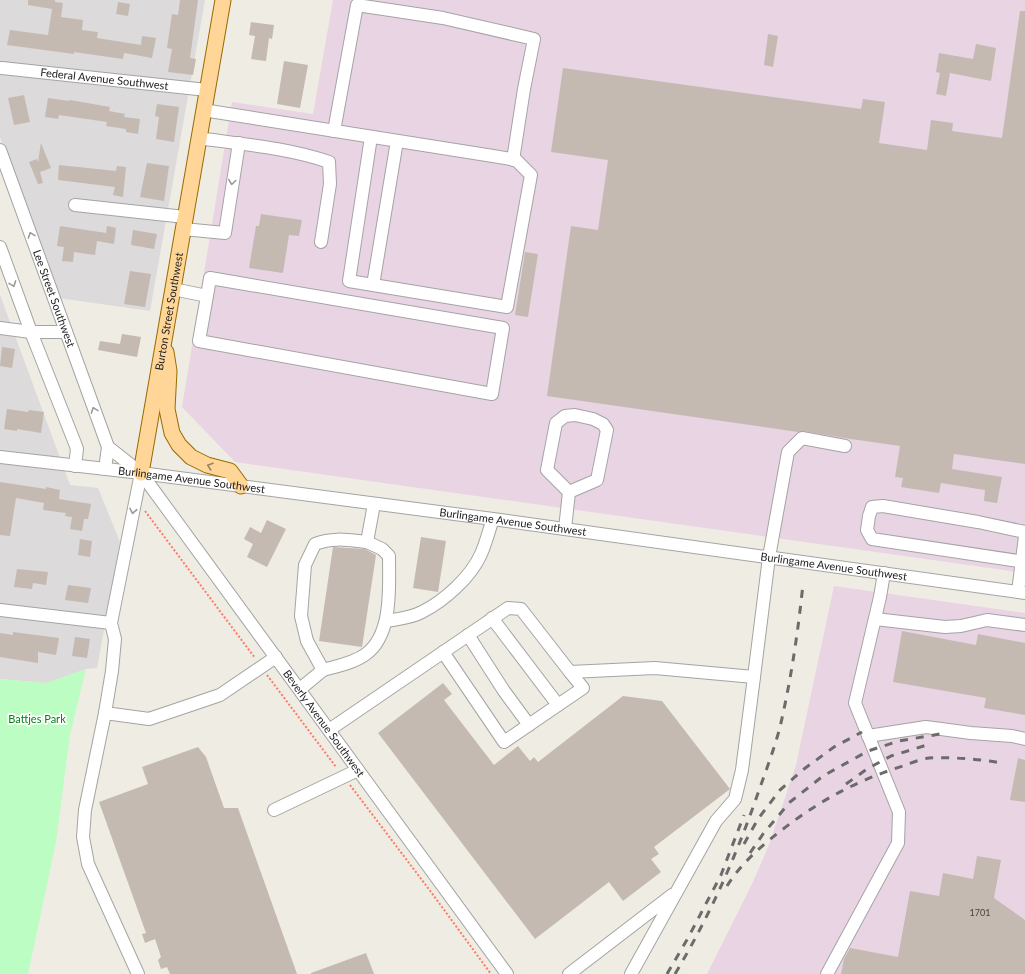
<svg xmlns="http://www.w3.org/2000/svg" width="1025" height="974" font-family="Lato,sans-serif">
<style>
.residential{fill:#dcdada}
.industrial{fill:#e9d4e4}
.park{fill:#bcfdc4}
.building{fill:#c4bab2}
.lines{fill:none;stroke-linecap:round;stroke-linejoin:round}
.minor-casing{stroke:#a4a4a4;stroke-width:14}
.major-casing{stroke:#976b00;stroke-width:17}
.path{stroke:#ff7a64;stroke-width:2;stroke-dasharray:2 2;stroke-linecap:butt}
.minor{stroke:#fff;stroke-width:12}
.major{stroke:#ffd698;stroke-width:15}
.rail{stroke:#6b6b6b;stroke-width:3;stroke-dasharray:8 8;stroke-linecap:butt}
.oneway{stroke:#999}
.oneway2{stroke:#998361}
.labels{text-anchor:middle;stroke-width:3.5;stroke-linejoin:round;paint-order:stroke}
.number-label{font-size:9px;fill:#474442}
.street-label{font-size:11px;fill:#1d1d1d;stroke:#fff}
.park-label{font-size:11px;fill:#058214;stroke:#fff}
</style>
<rect width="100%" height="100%" fill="#efece3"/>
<g class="residential">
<polygon points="0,0 205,0 150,311 59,298 0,137"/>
<polygon points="0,295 70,485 98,488 120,542 97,668 86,669 47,683 0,679"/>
</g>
<g class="industrial">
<polygon points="333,0 1025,0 1025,573 235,462 182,407 232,102 313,114"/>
<polygon points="834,586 1025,613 1025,974 707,974 752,884 769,845 796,765"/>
</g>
<polygon class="park" points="86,669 70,735 56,842 28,974 0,974 0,679 47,683"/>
<g class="building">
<polygon points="28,0 55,0 55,2 63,3 61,17 83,20 82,30 98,32 97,38 141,45 142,36 156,38 152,58 124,53 123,59 74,52 74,54 7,45 10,30 48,35 52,9 28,5"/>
<polygon points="180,0 198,0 190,58 196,59 193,75 168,72 172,49 167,48 172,14 178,15"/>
<polygon points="118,2 130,4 128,16 116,14"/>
<polygon points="1020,11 1025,11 1025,464 954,454 952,469 1002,477 997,503 984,501 985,490 941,483 939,493 901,487 903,478 895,477 900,446 844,438 803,431 798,432 547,396 571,226 598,230 608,160 551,152 563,68 861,109 863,99 885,102 879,143 927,150 931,120 953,123 952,131 1002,138"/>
<polygon points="251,22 274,25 272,39 269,38 266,61 251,59 255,36 249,35"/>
<polygon points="768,34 778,36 773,67 764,65"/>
<polygon points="976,44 996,48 991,81 950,73 946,96 936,94 940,73 936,72 939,53 973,59"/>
<polygon points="284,61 308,65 300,108 277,104"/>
<polygon points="24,95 30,122 14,125 8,98"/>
<polygon points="48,98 69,101 70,100 110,107 109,111 125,114 124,117 140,119 138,134 126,132 126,129 106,126 107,122 59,115 58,119 45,117"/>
<polygon points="157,104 179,107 174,142 156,139 159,117 155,116"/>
<polygon points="41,143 51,168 40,172 43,183 38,184 29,162 37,159 38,162"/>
<polygon points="147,163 169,166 164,201 140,197"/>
<polygon points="59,165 116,171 117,166 126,167 123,197 113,195 115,187 58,180"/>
<polygon points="261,214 302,220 299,236 289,235 283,273 249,268 256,226 259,226"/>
<polygon points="60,226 106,233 107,226 116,228 114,244 97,241 95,255 74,252 73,262 62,261 64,247 57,246"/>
<polygon points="133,230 157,234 154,249 131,245"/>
<polygon points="525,252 538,254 528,317 515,315"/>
<polygon points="130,271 151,274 145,307 124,304"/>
<polygon points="122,334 141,337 137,357 98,350 100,341 120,344"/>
<polygon points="2,347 15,349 12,368 0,366"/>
<polygon points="7,409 28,412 29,410 44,412 41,433 17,429 17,431 4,429"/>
<polygon points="0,482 46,489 46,487 60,490 59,499 91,504 88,519 84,519 82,531 70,529 72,517 65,516 66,513 43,510 44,503 16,498 10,536 0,535"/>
<polygon points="267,520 286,529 267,567 247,557 253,544 244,539 250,527 261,533"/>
<polygon points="421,537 446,541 438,592 413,588"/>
<polygon points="80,539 92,541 90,557 78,555"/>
<polygon points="333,547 365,549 376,555 362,647 319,641"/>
<polygon points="17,569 48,572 46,585 33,583 32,589 14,587"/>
<polygon points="68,585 91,588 88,603 65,600"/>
<polygon points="902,631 976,645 978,634 1025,643 1025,715 984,708 986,698 893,682"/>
<polygon points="13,632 59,638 56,655 38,652 38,663 0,657 0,633 13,635"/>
<polygon points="75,637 90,639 87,658 72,656"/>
<polygon points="443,683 452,694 444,700 494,765 518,746 530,761 534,757 538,762 623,696 662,701 730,789 654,847 659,854 651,859 661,872 623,901 609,882 535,939 378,733"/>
<polygon points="198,747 206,757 224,808 238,808 297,974 170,974 167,967 161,969 158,960 161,957 155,939 145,943 142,934 146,933 99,802 148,784 142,767"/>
<polygon points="1018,758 1025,760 1025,802 1010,800"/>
<polygon points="977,856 1001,860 994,898 1025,920 1025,974 841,974 844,959 850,948 898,957 910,891 939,896 943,873 973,879"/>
<polygon points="366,953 374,974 311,974 311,973"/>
</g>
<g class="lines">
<g class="minor-casing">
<g id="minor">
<path id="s1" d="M2,68L207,90"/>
<polyline points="203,110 493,156 516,160 531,175 507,307 373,285 397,141"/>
<polyline points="334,131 357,5 443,18 534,39 524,89 513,160"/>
<polyline points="371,137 349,281 373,285"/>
<path d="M198,138C241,144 289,148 329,162L330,184L321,242"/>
<path id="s2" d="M0,150L108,447L105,469"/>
<polyline points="75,205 185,217"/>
<polyline points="183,229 225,233 239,143"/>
<polyline points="0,247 31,332 76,446 77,449 75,466"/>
<polyline points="173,289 207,296 210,278 503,328 492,394 199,341 207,296"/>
<polyline points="0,328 31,332 66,332"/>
<path id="s3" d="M108,447L141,473L507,974"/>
<path id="s4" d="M0,457L141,473L493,519L1025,593"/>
<polyline points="565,529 569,492 597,480 607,430 603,424 593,419 575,415 565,416 556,423 547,470 569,492"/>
<polyline points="1025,532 978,522 883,506 872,507 869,516 867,530 872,539 1025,562"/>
<polyline points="1018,592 1025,536"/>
<polyline points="0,610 111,623"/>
<polyline points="875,619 945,627 961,626 987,620 1025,625"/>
<path d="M386,621C398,619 411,618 422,612C444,601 471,577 481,554C486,543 489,530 493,519"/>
<polyline points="468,635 504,691 529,725"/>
<polyline points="443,652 504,742 558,705 492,618"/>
<path d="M323,670C337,666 354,663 366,654C393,634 389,586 389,556L382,549L367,542"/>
<polyline points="754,677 769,557 788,452 802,438 845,446"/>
<path d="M300,689L323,670L307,641L301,616L305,565L315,544C333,537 348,540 367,542L374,504"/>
<polyline points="558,705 583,688 570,672"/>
<polyline points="105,713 112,671 115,639 111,623 141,473"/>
<polyline points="329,730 508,608 521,609 570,672 655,668 754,677 742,770 735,799 716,821 631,974"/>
<polyline points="868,736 926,727 971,733 1012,736 1025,739"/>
<polyline points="274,810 358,770"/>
<polyline points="138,974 88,864 83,837 85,810 105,713 149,719 220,695 276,657"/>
<polyline points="569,974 672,895"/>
<polyline points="827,974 898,843 899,812 855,703 880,597 884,573"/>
</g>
</g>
<g class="major-casing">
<g id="major">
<polyline points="166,352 169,371 167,409 172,433 179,445 191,457 207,465 230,471 241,486"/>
<path id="s5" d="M141,473L223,0"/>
</g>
</g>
<g class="path">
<polyline points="145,511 255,658"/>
<polyline points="267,675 336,767"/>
<polyline points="350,785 431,892 491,974"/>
</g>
<use href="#minor" class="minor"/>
<use href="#major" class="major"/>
<g class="rail">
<polyline points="846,784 867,769 891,756 927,745"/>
<polyline points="744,844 758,819 780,790 804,769 834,747 862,732"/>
<polyline points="750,853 763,834 790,802 823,776 868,751 899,741 940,734"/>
<path d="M727,886C740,865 759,848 778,833C817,802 855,781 903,766C911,763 921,759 929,758C953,757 978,759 1002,763"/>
<polyline points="667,974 688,938 721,875 744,815"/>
<path d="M675,974C709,917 735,859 757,796C765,773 774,750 780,727C791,680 798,632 803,584"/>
</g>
</g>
<defs><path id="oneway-chevron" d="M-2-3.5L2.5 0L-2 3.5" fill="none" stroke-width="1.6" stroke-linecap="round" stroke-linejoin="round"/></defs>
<g class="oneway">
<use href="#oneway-chevron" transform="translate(232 182) rotate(98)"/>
<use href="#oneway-chevron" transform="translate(31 235) rotate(-110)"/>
<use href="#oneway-chevron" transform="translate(13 284) rotate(70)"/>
<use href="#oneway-chevron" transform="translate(94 410) rotate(-110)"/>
<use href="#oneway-chevron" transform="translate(133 511) rotate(101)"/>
</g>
<use class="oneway2" href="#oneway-chevron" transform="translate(210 466) rotate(-161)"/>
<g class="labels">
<g class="number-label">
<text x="980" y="916">1701</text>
</g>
<g class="street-label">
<text dy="4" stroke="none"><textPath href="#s1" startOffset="103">Federal Avenue Southwest</textPath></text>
<text dy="4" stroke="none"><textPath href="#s2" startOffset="158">Lee Street Southwest</textPath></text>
<text dy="4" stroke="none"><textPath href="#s5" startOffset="164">Burton Street Southwest</textPath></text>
<text dy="4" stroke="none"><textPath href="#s4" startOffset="193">Burlingame Avenue Southwest</textPath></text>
<text dy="4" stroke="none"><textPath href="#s4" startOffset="517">Burlingame Avenue Southwest</textPath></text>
<text dy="4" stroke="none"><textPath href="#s4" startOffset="841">Burlingame Avenue Southwest</textPath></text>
<text dy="4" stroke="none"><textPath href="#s3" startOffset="352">Beverly Avenue Southwest</textPath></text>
</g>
<g class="park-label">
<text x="37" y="723">Battjes Park</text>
</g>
</g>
</svg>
